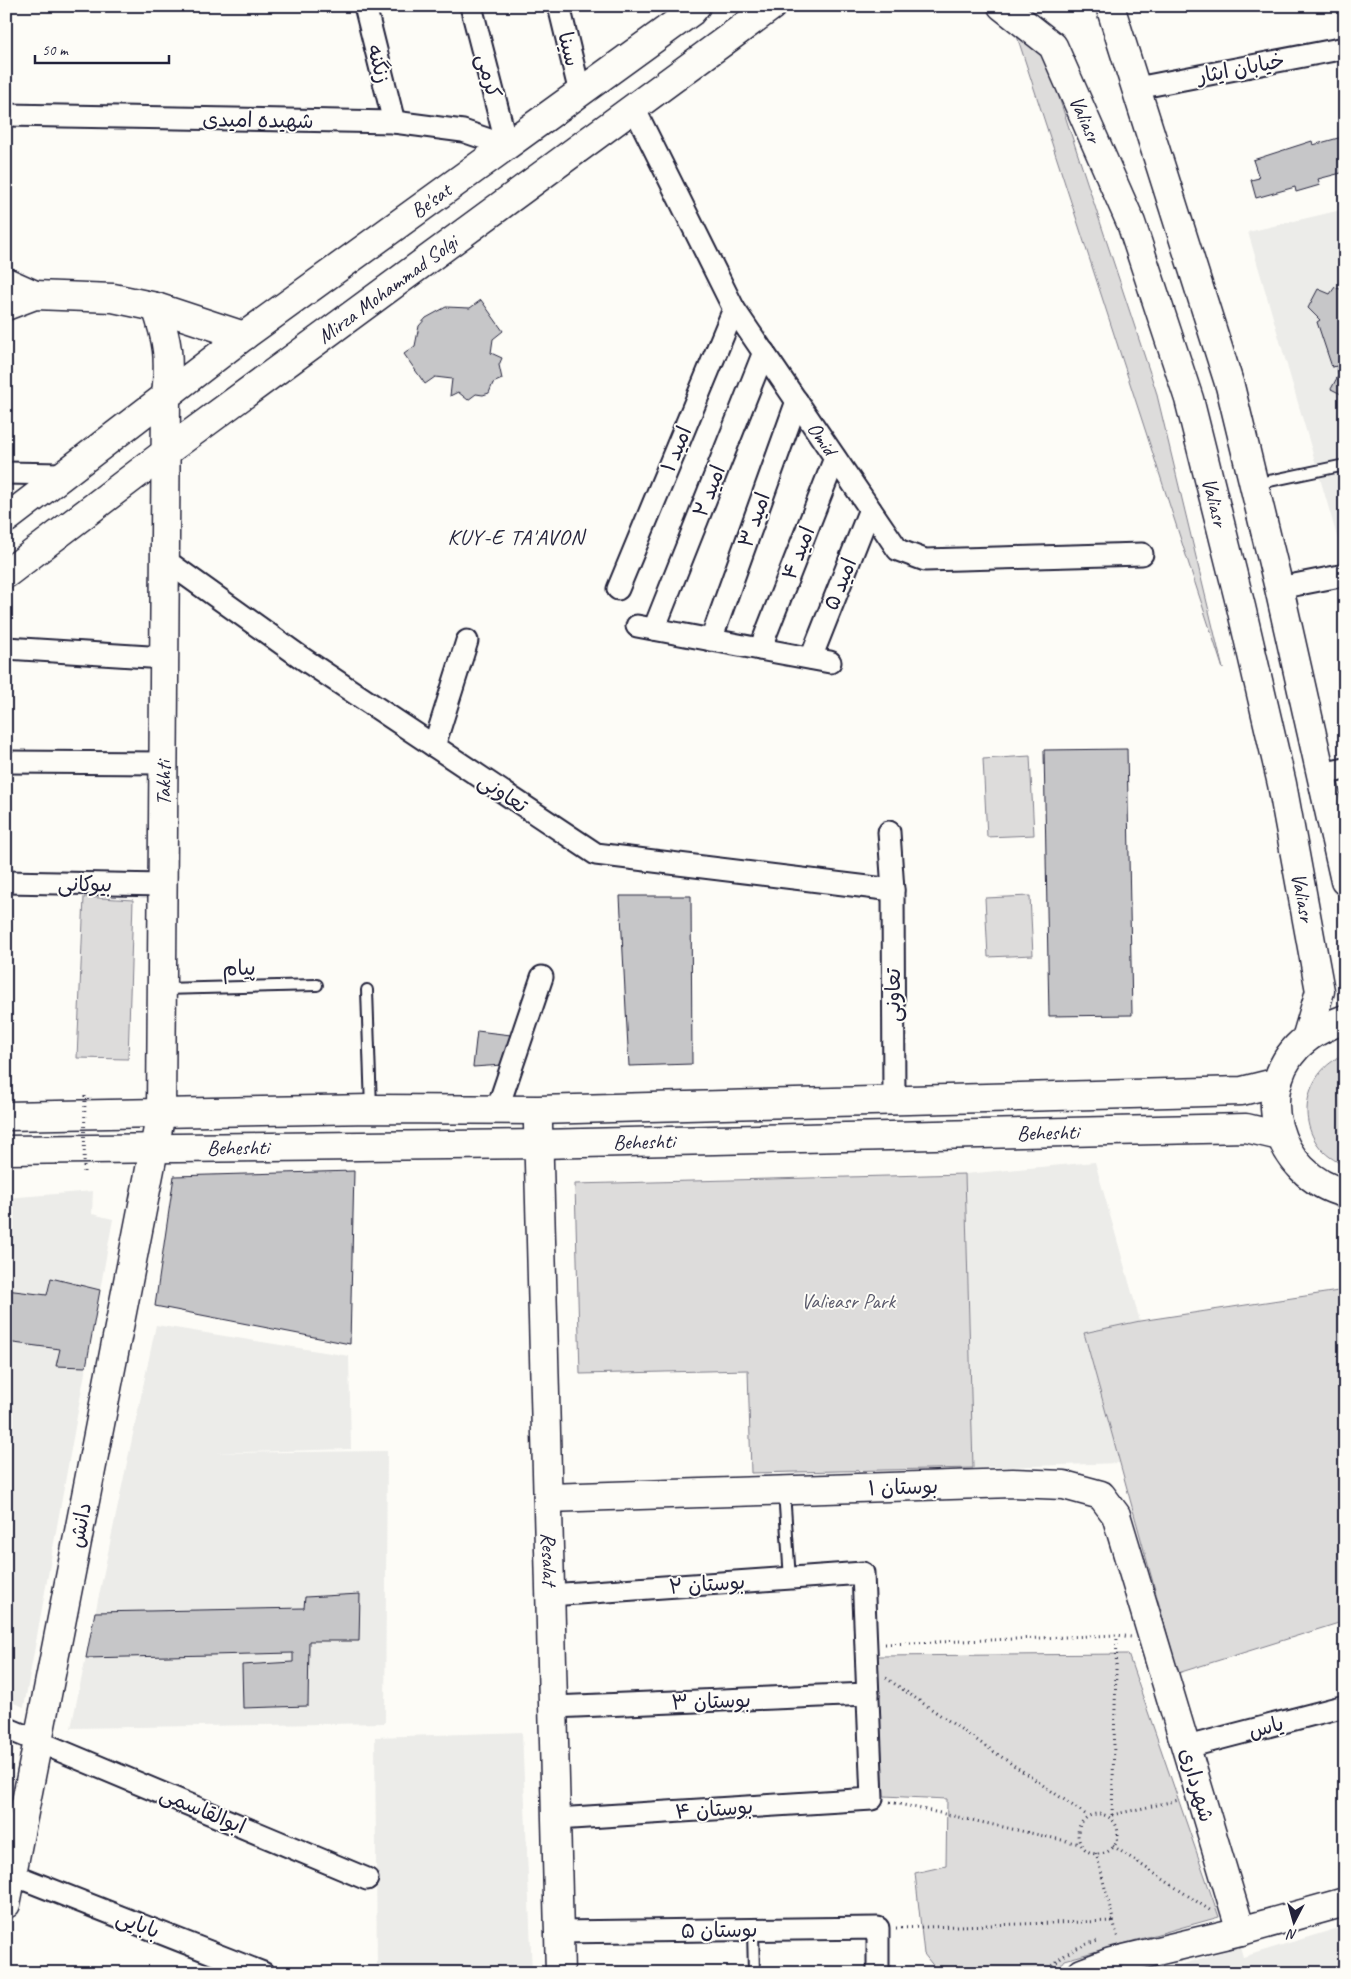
<svg xmlns="http://www.w3.org/2000/svg" width="1351" height="1979" font-family="Caveat,'Playpen Sans Arabic',sans-serif">
<style>
.built{fill:#ecece9}
.green{fill:#dddcdb;stroke:#807f8b}
.building{fill:#c6c6c8;stroke:#22223b}
.lines{fill:none;stroke-linecap:round;stroke-linejoin:round}
.lane-casing{stroke:#22223b;stroke-width:14}
.street-casing{stroke:#22223b;stroke-width:25}
.secondary-casing{stroke:#22223b;stroke-width:31}
.primary-casing{stroke:#22223b;stroke-width:31}
.path{stroke:#22223b;stroke-width:3;stroke-dasharray:1 4;stroke-linecap:butt}
.lane{stroke:#fdfcf7;stroke-width:10}
.street{stroke:#fdfcf7;stroke-width:21}
.secondary{stroke:#fdfcf7;stroke-width:28}
.primary{stroke:#fdfcf7;stroke-width:28}
.path-bridge{stroke:#22223b;stroke-width:3;stroke-dasharray:1 4;stroke-linecap:butt}
.labels{text-anchor:middle;stroke-width:4;stroke-linejoin:round;paint-order:stroke}
.street-label{font-size:21px;fill:#22223b;stroke:#fdfcf7}
.park-label{font-size:21px;fill:#5a5a6b;stroke:#fdfcf7}
.neighbourhood-label{font-size:22px;letter-spacing:1px;fill:#22223b;stroke:#fdfcf7}
</style>
<rect width="100%" height="100%" fill="#fdfcf7"/>
<filter id="ink" filterUnits="userSpaceOnUse"><feTurbulence type="fractalNoise" baseFrequency=".02" numOctaves="2"/><feDisplacementMap in="SourceGraphic" scale="10" xChannelSelector="R" yChannelSelector="G"/><feConvolveMatrix kernelMatrix="1 2 1 2 8 2 1 2 1" color-interpolation-filters="sRGB"/></filter>
<g filter="url(#ink)">
<g class="built">
<polygon points="1345,209 1345,556 1343,557 1248,232"/>
<polygon points="1095,1162 1140,1321 1084,1333 1120,1463 973,1468 965,1174"/>
<polygon points="93,1191 92,1214 113,1219 24,1707 6,1700 6,1198"/>
<polygon points="156,1325 349,1356 351,1449 213,1453 387,1451 385,1723 71,1728"/>
<polygon points="522,1732 532,1973 377,1973 375,1737"/>
<polygon points="1345,1926 1345,1973 1156,1973 1240,1946 1243,1957"/>
</g>
<g class="green">
<polygon points="1016,33 1041,43 1156,391 1223,669"/>
<polygon points="1030,756 1034,835 987,837 983,759"/>
<polygon points="1030,896 1033,955 988,957 985,898"/>
<polygon points="84,897 133,900 128,1059 77,1058"/>
<path d="M1345,1055V1166C1334,1160 1325,1155 1318,1145C1295,1114 1310,1067 1345,1055Z"/>
<polygon points="965,1174 973,1468 751,1473 748,1370 580,1374 575,1184"/>
<polygon points="1345,1290 1345,1621 1178,1673 1084,1333 1140,1321"/>
<polygon points="1128,1654 1219,1917 1065,1960 1055,1973 939,1973 924,1954 915,1873 946,1866 947,1799 884,1796 877,1656"/>
</g>
<g class="building">
<polygon points="1342,137 1345,148 1345,172 1318,179 1320,185 1296,192 1295,187 1256,198 1251,180 1259,178 1253,160 1312,141 1313,145"/>
<polygon points="1335,287 1345,291 1345,396 1331,389 1338,376 1337,366 1332,367 1317,322 1320,320 1308,308 1318,289 1330,294"/>
<polygon points="481,300 503,331 493,339 491,353 502,358 499,365 502,379 493,383 489,393 483,395 476,394 468,400 458,392 450,396 452,379 435,377 425,384 404,354 415,346 419,326 426,318 446,307 470,308"/>
<polygon points="1127,749 1132,1015 1049,1016 1044,750"/>
<polygon points="620,896 691,896 692,1064 629,1066"/>
<polygon points="477,1031 511,1035 503,1065 473,1067"/>
<polygon points="354,1171 350,1344 155,1306 174,1176"/>
<polygon points="51,1278 100,1290 86,1367 56,1366 60,1349 6,1342 6,1290 47,1295"/>
<polygon points="360,1594 359,1641 309,1641 308,1706 243,1708 242,1665 293,1662 293,1653 86,1658 95,1612 304,1608 305,1597"/>
</g>
<g class="lines">
<g class="lane-casing">
<g id="lane">
<polyline points="1255,484 1345,465"/>
<polyline points="163,989 317,985"/>
<polyline points="367,990 371,1108"/>
<polyline points="784,1492 790,1579"/>
<polyline points="753,1930 754,1973"/>
</g>
</g>
<g class="street-casing">
<g id="street">
<polyline points="365,6 394,122"/>
<polyline points="471,6 507,146"/>
<polyline points="559,6 580,93"/>
<polyline points="1137,88 1345,48"/>
<path id="s1" d="M634,108L734,309L898,550L925,560L1142,554"/>
<polyline points="6,115 394,122 463,131 507,146"/>
<polyline points="6,473 61,474"/>
<polyline points="165,560 302,658 596,854 893,890"/>
<polyline points="1279,588 1345,575"/>
<polyline points="618,589 734,309"/>
<polyline points="637,626 830,662"/>
<polyline points="654,629 764,352"/>
<polyline points="711,640 797,401"/>
<polyline points="6,648 165,658"/>
<polyline points="760,649 835,458"/>
<polyline points="811,658 870,509"/>
<polyline points="434,746 467,641"/>
<polyline points="6,762 164,763"/>
<polyline points="1322,774 1345,769"/>
<polyline points="889,832 893,890 894,1100"/>
<polyline points="6,882 163,885"/>
<polyline points="497,1110 542,977"/>
<polyline points="550,1595 863,1573 872,1799 556,1819"/>
<polyline points="553,1707 868,1694"/>
<polyline points="6,1728 367,1879"/>
<polyline points="1187,1747 1345,1706"/>
<polyline points="6,1872 263,1973"/>
<polyline points="559,1932 878,1928 878,1973"/>
</g>
</g>
<g class="secondary-casing">
<g id="secondary">
<path id="s2" d="M1002,6L1053,46L1131,223L1189,399L1241,607L1282,784L1320,991L1306,1039"/>
<polyline points="1110,6 1230,386 1279,588 1345,881"/>
<polyline points="6,282 35,295"/>
<polyline points="6,306 35,295 113,298 156,307 244,336"/>
<path d="M1345,1019C1332,1024 1319,1029 1307,1038C1248,1083 1276,1177 1345,1193"/>
<polyline points="6,1116 371,1109 538,1110 1242,1091 1278,1082"/>
<path id="s3" d="M538,1125L560,1973"/>
<path id="s4" d="M6,1150L539,1144L1246,1128L1280,1136"/>
<polyline points="548,1498 1013,1483 1064,1485 1101,1495 1116,1515 1241,1931 1345,1902"/>
<path id="s5" d="M6,1904L161,1113L166,395C170,358 168,342 156,307"/>
<polyline points="1082,1973 1111,1962 1241,1931"/>
</g>
</g>
<g class="primary-casing">
<g id="primary">
<path id="s6" d="M6,519L244,336L691,12L696,6"/>
<path id="s7" d="M6,574L166,452L772,6"/>
</g>
</g>
<g class="path">
<polyline points="885,1644 1117,1635 1131,1637"/>
<polyline points="886,1678 1088,1816"/>
<polyline points="890,1802 1080,1844"/>
<circle cx="1098" cy="1834" r="20"/>
<polyline points="1112,1815 1117,1635"/>
<polyline points="1112,1815 1179,1800"/>
<polyline points="1113,1846 1211,1911"/>
<polyline points="1096,1853 1118,1939"/>
<polyline points="896,1928 1113,1921"/>
<path d="M1046,1973C1061,1955 1076,1946 1098,1941"/>
</g>
<use href="#lane" class="lane"/>
<use href="#street" class="street"/>
<use href="#secondary" class="secondary"/>
<use href="#primary" class="primary"/>
<polyline class="path-bridge" points="84,1172 85,1095"/>
</g>
</g>
<g class="labels">
<g class="street-label">
<text transform="translate(569 49) rotate(76)" y="7">سینا</text>
<text transform="translate(379 64) rotate(76)" y="7">زنگنه</text>
<text transform="translate(1241 68) rotate(-11)" y="7">خیابان ایثار</text>
<text transform="translate(489 76) rotate(76)" y="7">کرمی</text>
<text dy="7" stroke="none"><textPath href="#s2" startOffset="145">Valiasr</textPath></text>
<text transform="translate(258 120) rotate(1)" y="7">شهیده امیدی</text>
<text dy="7" stroke="none"><textPath href="#s6" startOffset="531">Be'sat</textPath></text>
<text dy="7" stroke="none"><textPath href="#s7" startOffset="476">Mirza Mohammad Solgi</textPath></text>
<text dy="7" stroke="none"><textPath href="#s1" startOffset="381">Omid</textPath></text>
<text transform="translate(676 449) rotate(-67)" y="7">امید ۱</text>
<text transform="translate(709 491) rotate(-68)" y="7">امید ۲</text>
<text dy="7" stroke="none"><textPath href="#s2" startOffset="550">Valiasr</textPath></text>
<text transform="translate(754 520) rotate(-70)" y="7">امید ۳</text>
<text transform="translate(798 553) rotate(-68)" y="7">امید ۴</text>
<text transform="translate(840 584) rotate(-68)" y="7">امید ۵</text>
<text dy="7" stroke="none"><textPath href="#s5" startOffset="1136">Takhti</textPath></text>
<text transform="translate(503 793) rotate(34)" y="7">تعاونی</text>
<text transform="translate(85 884) rotate(1)" y="7">بیوکانی</text>
<text dy="7" stroke="none"><textPath href="#s2" startOffset="955">Valiasr</textPath></text>
<text transform="translate(239 968) rotate(-2)" y="7">پیام</text>
<text transform="translate(893 995) rotate(-90)" y="7">تعاونی</text>
<text dy="7" stroke="none"><textPath href="#s4" startOffset="1042">Beheshti</textPath></text>
<text dy="7" stroke="none"><textPath href="#s4" startOffset="638">Beheshti</textPath></text>
<text dy="7" stroke="none"><textPath href="#s4" startOffset="232">Beheshti</textPath></text>
<text transform="translate(903 1487) rotate(-2)" y="7">بوستان ۱</text>
<text transform="translate(80 1525) rotate(-79)" y="7">دانش</text>
<text dy="7" stroke="none"><textPath href="#s3" startOffset="434">Resalat</textPath></text>
<text transform="translate(707 1584) rotate(-4)" y="7">بوستان ۲</text>
<text transform="translate(711 1701) rotate(-2)" y="7">بوستان ۳</text>
<text transform="translate(1266 1727) rotate(-15)" y="7">یاس</text>
<text transform="translate(1197 1785) rotate(74)" y="7">شهرداری</text>
<text transform="translate(714 1809) rotate(-4)" y="7">بوستان ۴</text>
<text transform="translate(203 1810) rotate(23)" y="7">ابوالقاسمی</text>
<text transform="translate(138 1924) rotate(21)" y="7">بابایی</text>
<text transform="translate(719 1930) rotate(-1)" y="7">بوستان ۵</text>
</g>
<g class="park-label">
<text x="848" y="1308">Valieasr Park</text>
</g>
<g class="neighbourhood-label">
<text x="516" y="544">KUY-E TA'AVON</text>
</g>
</g>
<rect width="1351" height="1979" fill="none" stroke="#fdfcf7" stroke-width="25"/>
<rect x="12" y="12" width="1326" height="1954" fill="none" stroke="#22223b" stroke-width="2" filter="url(#ink)"/>
<g transform="translate(1294 1922) rotate(186)" stroke="#fdfcf7" stroke-width="4" paint-order="stroke">
<path d="M0-4L9 19L0 12L-9 19Z" fill="#22223b"/>
<text y="-8" font-size="14" font-weight="bold" text-anchor="middle" fill="#22223b">N</text>
</g>
<path d="M35 55v8h134v-8" fill="none" stroke="#22223b" stroke-width="2.5"/>
<text x="42" y="55" font-size="15" fill="#22223b" stroke="#fdfcf7" stroke-width="4" paint-order="stroke">50 m</text>
</svg>
